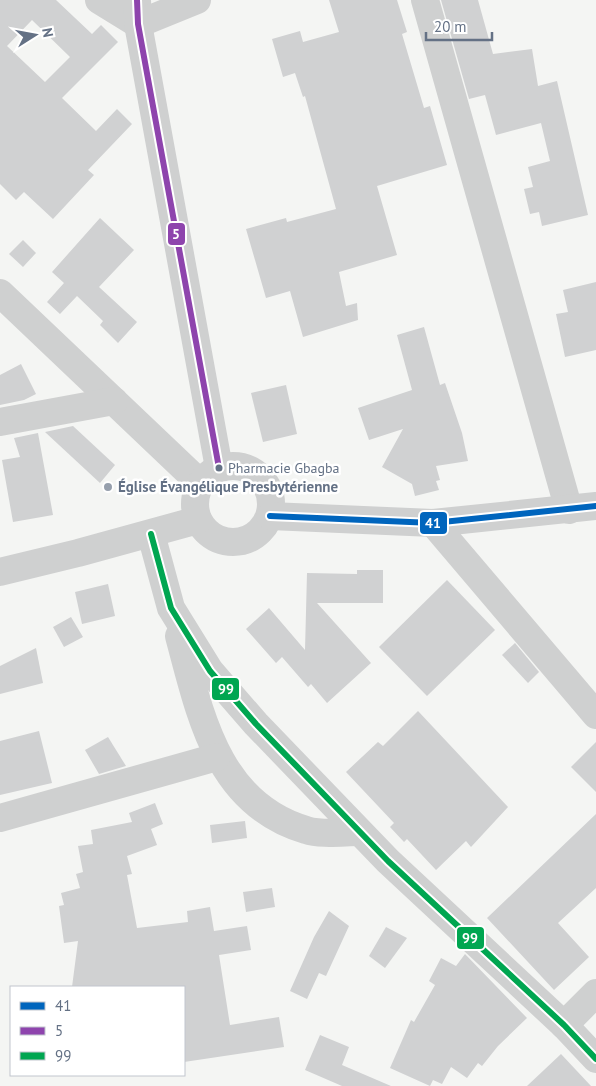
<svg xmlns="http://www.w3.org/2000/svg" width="596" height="1086" font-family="'PT Sans',sans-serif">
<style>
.building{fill:#d0d1d2;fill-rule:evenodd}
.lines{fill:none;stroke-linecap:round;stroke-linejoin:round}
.minor{stroke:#cfd0d0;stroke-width:28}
.bus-1-casing{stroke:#fff;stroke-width:10}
.bus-2-casing{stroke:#fff;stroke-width:10}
.bus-3-casing{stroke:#fff;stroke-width:10}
.bus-1{stroke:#0065bd;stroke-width:6}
.bus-2{stroke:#8e44ad;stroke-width:6}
.bus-3{stroke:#00a651;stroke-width:6}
.bus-dot{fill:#647185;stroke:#fff;stroke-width:2}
.poi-dot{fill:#969fac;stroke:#fff;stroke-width:2}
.labels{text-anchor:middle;stroke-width:5;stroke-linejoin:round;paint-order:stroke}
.bus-label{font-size:14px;fill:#647185;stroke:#fff;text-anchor:start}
.poi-label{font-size:15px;font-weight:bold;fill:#647185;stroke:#fff;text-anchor:start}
.line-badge{stroke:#fff;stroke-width:2}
.badge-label{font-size:14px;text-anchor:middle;font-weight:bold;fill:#fff}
</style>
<rect width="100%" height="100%" fill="#f4f5f3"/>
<g class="building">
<path d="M0,0H56L92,34L101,25L118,42L62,98L96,131L117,109L132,124L88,170L94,175L53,219L24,192L16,200L0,184ZM32,20L70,57L45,82L7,46Z"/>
<polygon points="329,0 397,0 407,32 402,34 424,108 430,106 447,165 377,186 397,255 339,272 346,306 357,303 358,320 303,337 290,291 266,298 246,229 286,218 287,222 336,209 305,96 303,97 295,73 283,77 272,39 300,31 303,42 339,32"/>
<polygon points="441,0 478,0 493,54 532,49 538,86 557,81 588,215 542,226 539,212 530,214 524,189 533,187 528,167 550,161 541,123 496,135 485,95 469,99"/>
<polygon points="100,218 134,250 99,287 137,322 118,343 100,325 103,321 77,296 60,314 47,302 64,283 52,272"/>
<polygon points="23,240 36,253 23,267 9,254"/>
<polygon points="596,282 596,350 565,357 556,314 568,312 563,290"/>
<polygon points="424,327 440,385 445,383 462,433 468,461 436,466 440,480 436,481 439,490 415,496 412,484 382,467 403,429 369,440 358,408 412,390 397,335"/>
<polygon points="21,364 36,394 24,400 0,405 0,375"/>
<polygon points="286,385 297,434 263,442 251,393"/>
<polygon points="73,426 115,465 100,483 45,432"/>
<polygon points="38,433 53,515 13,522 2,460 20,457 14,438"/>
<polygon points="357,570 383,570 383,603 317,603 371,663 327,703 311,684 308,687 282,657 276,663 246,629 269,608 305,650 307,573 357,574"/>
<polygon points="447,580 495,630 427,696 379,647"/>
<polygon points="108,584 115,616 82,624 75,592"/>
<polygon points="71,617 83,637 64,647 53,627"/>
<polygon points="515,643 539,672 528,683 502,655"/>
<polygon points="36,648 43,683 0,694 0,666"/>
<polygon points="418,711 508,807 471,847 466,841 436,870 407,839 404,842 390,827 394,823 346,772 378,742 383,746"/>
<polygon points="39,731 52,783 0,795 0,741"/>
<polygon points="108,737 126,766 99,774 85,750"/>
<polygon points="596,742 596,792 571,767"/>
<polygon points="155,803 163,824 151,829 157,845 127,856 132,874 127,875 137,928 188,922 187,911 210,907 214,931 247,926 251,950 219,955 230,1025 279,1017 284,1047 184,1062 184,987 72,987 78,941 64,943 59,906 64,905 61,893 80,888 76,874 83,872 78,846 93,844 91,830 132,822 129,813"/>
<polygon points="596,814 596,888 558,923 589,957 554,990 487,918"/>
<polygon points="245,821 247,838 212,843 210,825"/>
<polygon points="272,888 275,907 246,912 243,892"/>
<polygon points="329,911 349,926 326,976 319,973 307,999 290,991 314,937"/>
<polygon points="386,927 407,938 385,968 369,956"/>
<polygon points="465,954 527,1018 498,1046 482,1066 478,1063 467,1078 451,1067 442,1084 433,1080 430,1086 390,1068 411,1020 414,1022 435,985 429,981 441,958 456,966"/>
<polygon points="320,1035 349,1047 342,1065 391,1086 342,1086 305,1070"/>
<polygon points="561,1054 591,1086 527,1086"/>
</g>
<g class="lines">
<g class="minor">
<polyline points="99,0 138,24"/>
<polyline points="137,0 138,24 219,468"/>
<polyline points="425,0 569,510"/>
<polyline points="138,24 197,0"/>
<polyline points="0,293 201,484"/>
<polyline points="0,422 114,401"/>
<circle cx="233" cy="504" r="38"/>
<polyline points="270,516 433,523 596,506"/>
<polyline points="433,523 596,715"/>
<polyline points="151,534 171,608 210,671 256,724 388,861 564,1025 596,1059"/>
<polyline points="0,572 78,553 198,520"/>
<path d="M179,636C200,714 217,804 306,830C321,835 343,832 359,832"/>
<polyline points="0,818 217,757"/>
<polyline points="564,1025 596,993"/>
</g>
<g class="bus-1-casing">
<polyline id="bus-1" points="270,516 433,523 596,506"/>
</g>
<g class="bus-2-casing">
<polyline id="bus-2" points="137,0 138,24 219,468"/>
</g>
<g class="bus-3-casing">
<polyline id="bus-3" points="151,534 171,608 210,671 256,724 388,861 564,1025 596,1059"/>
</g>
<use href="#bus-1" class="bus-1"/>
<use href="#bus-2" class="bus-2"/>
<use href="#bus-3" class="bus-3"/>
</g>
<circle class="bus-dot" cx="219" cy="468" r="4.5"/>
<circle class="poi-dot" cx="108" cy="487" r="5"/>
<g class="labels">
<g class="bus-label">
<text x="228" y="473">Pharmacie Gbagba</text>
</g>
<g class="poi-label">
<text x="118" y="492">Église Évangélique Presbytérienne</text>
</g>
</g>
<g class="line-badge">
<rect x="167" y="222" width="19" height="24" rx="5" fill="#8e44ad"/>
<rect x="419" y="511" width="29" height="24" rx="5" fill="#0065bd"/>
<rect x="211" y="677" width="29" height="24" rx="5" fill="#00a651"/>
<rect x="456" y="926" width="29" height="24" rx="5" fill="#00a651"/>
</g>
<g class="badge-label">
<text x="176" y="239">5</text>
<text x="433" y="528">41</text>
<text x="226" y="694">99</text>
<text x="470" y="943">99</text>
</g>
<rect x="10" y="986" width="175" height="90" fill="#ffffff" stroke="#c1c6ce"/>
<rect x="20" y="1002" width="25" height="8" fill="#0065bd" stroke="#c1c6ce"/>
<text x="55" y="1011" font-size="15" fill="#647185">41</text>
<rect x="20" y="1027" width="25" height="8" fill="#8e44ad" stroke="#c1c6ce"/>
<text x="55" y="1036" font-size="15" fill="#647185">5</text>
<rect x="20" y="1052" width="25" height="8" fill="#00a651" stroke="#c1c6ce"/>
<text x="55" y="1061" font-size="15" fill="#647185">99</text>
<g transform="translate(35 35) rotate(79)" stroke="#ffffff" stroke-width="4" paint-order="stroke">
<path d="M0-4L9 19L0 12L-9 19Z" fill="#647185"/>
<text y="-8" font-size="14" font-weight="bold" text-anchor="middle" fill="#647185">N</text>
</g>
<path d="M426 32v8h66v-8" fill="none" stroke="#647185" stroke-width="2.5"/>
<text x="434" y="32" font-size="15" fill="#647185" stroke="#ffffff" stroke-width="4" paint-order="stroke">20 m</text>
</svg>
